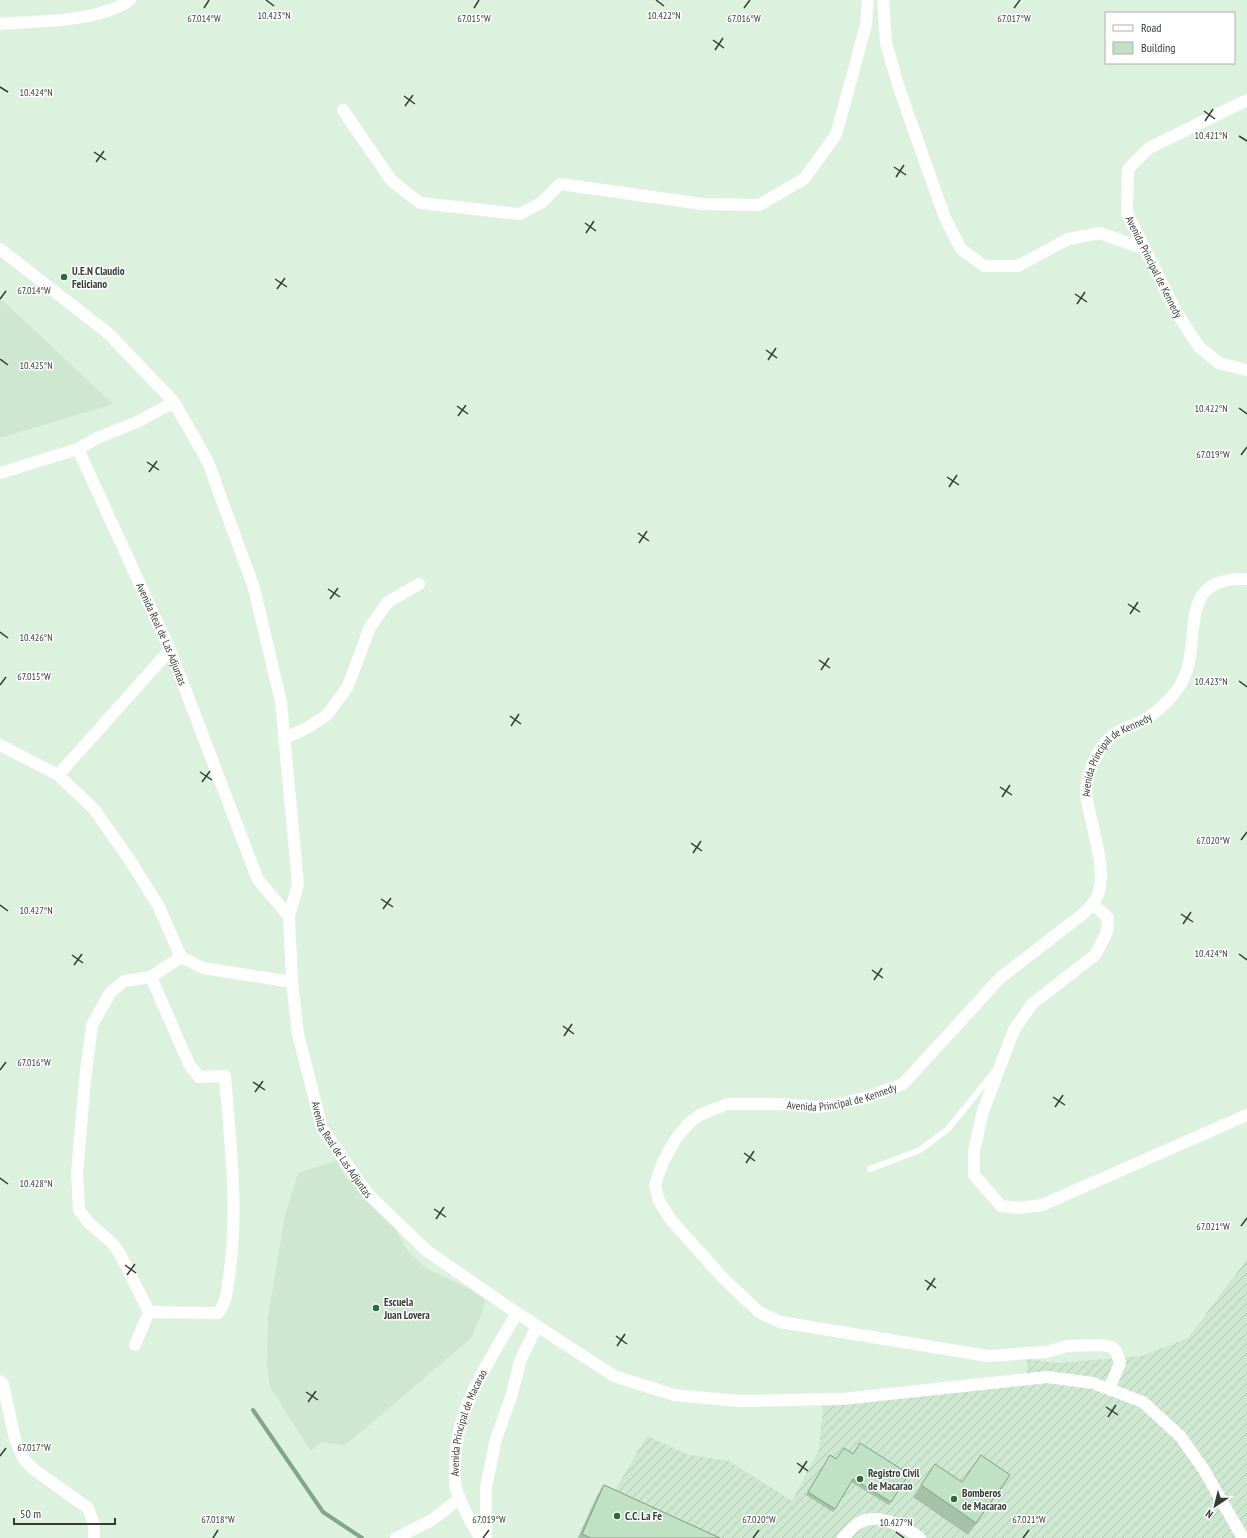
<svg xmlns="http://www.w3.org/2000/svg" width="1247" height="1538" font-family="'PT Sans Narrow',sans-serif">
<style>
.built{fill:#cee7d0}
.industrial{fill:url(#industrial-furrows)}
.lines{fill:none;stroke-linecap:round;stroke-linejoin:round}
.stream{stroke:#84a588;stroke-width:4}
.service{stroke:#fff;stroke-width:6}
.minor{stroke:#fff;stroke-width:12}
.wall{fill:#a4c2a7}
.building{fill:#bfe2c2;stroke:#869e88}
.ticks{fill:none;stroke:#343c35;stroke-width:1.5}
.poi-dot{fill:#296d38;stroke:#fff;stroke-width:1.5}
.labels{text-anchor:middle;stroke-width:3;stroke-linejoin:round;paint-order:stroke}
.street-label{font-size:11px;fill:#343c35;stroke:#fff}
.poi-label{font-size:11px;font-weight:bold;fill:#343c35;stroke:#fff;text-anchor:start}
.ticks-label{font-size:10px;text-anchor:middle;fill:#343c35;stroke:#fff;stroke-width:3;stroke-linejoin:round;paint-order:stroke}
</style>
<defs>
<pattern id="industrial-furrows" width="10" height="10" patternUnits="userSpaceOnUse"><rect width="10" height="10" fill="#cee7d0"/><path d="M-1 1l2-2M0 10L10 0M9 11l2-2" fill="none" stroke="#b2c7b3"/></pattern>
</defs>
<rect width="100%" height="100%" fill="#ddf1df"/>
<g class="built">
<polygon points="0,298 113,404 0,438"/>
<polygon points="336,1161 347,1179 393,1225 407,1250 424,1267 471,1290 485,1300 481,1316 471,1338 354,1438 344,1445 321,1442 311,1451 270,1387 267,1365 268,1317 285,1215 298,1173"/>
</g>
<polygon class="industrial" points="1247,1259 1247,1538 577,1538 603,1484 615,1490 647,1436 689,1455 729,1461 792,1501 819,1450 824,1397 1027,1382 1027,1359 1058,1363 1142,1356 1188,1338"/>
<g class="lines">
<polyline class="stream" points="253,1410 323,1512 362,1538"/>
<polyline class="service" points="870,1169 920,1150 948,1129 994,1072"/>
<g class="minor">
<polyline points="883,0 886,43 899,88 945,218 961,249 984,266 1018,266 1068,239 1100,233 1144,249"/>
<path d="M0,24C37,21 100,22 130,0"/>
<path id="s1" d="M1247,100L1149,148L1128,169L1127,213L1177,313L1199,347L1219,363L1247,370"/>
<polyline points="343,110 391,180 420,203 520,214 541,203 560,184 702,204 759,205 804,179 836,135 866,25 868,0"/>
<path id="s2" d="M0,249L109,334L174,402L208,462L254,588L281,702L298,884L289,916L292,982L298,1034L322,1128L367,1193L427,1251L517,1313L614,1376L674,1395L739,1401L843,1399L1047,1377L1093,1383L1143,1402L1181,1437L1204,1470L1243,1538"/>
<path id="s3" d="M78,449L170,650L258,880L289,916"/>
<polyline points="0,473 78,449 97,438 137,422 174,402"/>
<polyline points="285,738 307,728 327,715 348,686 370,627 388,602 419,584"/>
<polyline points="0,745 58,775 94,809 131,862 158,905 181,957 203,968 292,982"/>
<polyline points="58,775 170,650"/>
<polyline points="1093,904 1108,918 1107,932 1095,955 1032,1004 1014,1030 983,1111 974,1151 974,1175 1001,1206 1018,1208 1042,1205 1247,1115"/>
<polyline points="149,1312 120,1254 112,1243 88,1222 79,1210 77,1173 85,1080 92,1025 110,993 124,981 151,977 181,957"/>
<path d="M135,1345L149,1312L218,1313C227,1302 227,1290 229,1276C239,1210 230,1142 225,1076L199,1077L189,1064L151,977"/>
<polyline points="0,1381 3,1384 15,1439 23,1458 33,1469 88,1508 94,1524 94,1538"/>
<path id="s4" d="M1109,1389L1120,1363L1116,1351L1111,1347L1102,1345L1067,1346L1046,1352L988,1356L780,1322L759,1312L722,1277L671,1220L659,1201L655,1186L658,1175L663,1162L675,1140L689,1123L700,1115L727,1104H778L816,1107L833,1105L865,1098L903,1084L1000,978L1084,913C1090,907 1095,902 1098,894C1108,869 1089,820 1086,794C1086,774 1098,744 1116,733C1124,728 1135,725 1144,720C1156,713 1171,699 1179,687C1207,646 1170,576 1247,579"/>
<polyline points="396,1538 432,1520 460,1498"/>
<path id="s5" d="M480,1538C471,1522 461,1506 456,1488C454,1483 455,1476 455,1470C453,1411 489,1362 517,1313"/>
<polyline points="486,1538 486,1487 496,1439 512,1394 520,1361 537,1326"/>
<path d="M843,1538C848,1533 853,1526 859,1523C877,1512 906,1527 920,1538"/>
</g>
</g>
<g class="wall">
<polygon points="830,1455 836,1459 909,1474 889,1505 851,1482 833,1512 806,1495"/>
<polygon points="935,1464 962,1482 1010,1475 968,1535 913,1497"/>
<polygon points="604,1485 720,1538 578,1538 598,1494"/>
</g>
<g class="building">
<polygon points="860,1443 909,1474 891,1502 853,1479 835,1509 808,1492 830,1455 836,1459 844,1448 853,1454"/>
<polygon points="981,1455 1010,1475 976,1523 921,1485 935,1464 962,1482"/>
<polygon points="604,1485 720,1538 591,1538 582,1534"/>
</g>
<path class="ticks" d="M266,0L274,6M656,0L664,6M204,8L209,0M474,8L479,0M744,8L750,0M1014,8L1020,0M713,40L724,48M715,50L723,38M0,87L8,92M404,96L415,104M405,106L413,95M1204,111L1215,119M1205,121L1213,109M1239,136L1247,141M94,152L106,160M96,162L104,151M894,167L906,175M896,177L904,165M585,223L596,231M586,233L594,221M275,279L287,287M277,289L285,278M1075,294L1087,302M0,299L6,291M1077,304L1085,292M766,350L777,358M0,359L8,365M768,360L776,348M457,406L468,414M1239,408L1247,414M458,416L466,405M1241,455L1247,447M147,462L159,470M149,472L157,461M947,477L959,485M949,487L957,475M638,533L649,541M639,543L647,531M328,589L340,597M330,599L338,588M1128,604L1140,612M1130,614L1138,602M0,632L8,638M819,660L830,668M821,670L829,658M1239,681L1247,687M0,685L6,677M510,716L521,724M511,726L519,714M200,772L212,780M202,782L210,771M1000,787L1012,795M1002,797L1010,785M1241,840L1247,832M691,843L702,851M693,853L701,841M381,899L393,907M0,905L8,911M383,909L391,898M1181,914L1193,922M1183,924L1191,912M1239,954L1247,960M72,955L83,963M74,965L82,954M872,970L883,978M874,980L882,968M563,1026L574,1034M564,1036L572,1024M0,1070L6,1062M253,1082L265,1090M255,1092L263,1081M1053,1097L1065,1105M1055,1107L1063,1095M744,1153L755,1161M746,1163L754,1151M0,1178L8,1184M434,1209L446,1217M436,1219L444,1207M1241,1226L1247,1218M125,1265L136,1273M127,1275L135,1264M925,1280L936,1288M927,1290L935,1278M616,1336L627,1344M617,1346L625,1334M306,1392L318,1400M308,1402L316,1391M1106,1407L1118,1415M1108,1417L1116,1405M0,1456L6,1448M797,1463L808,1471M799,1473L807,1461M896,1532L904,1538M213,1538L218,1530M483,1538L489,1530M753,1538L759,1530M1023,1538L1029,1530"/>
<g class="poi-dot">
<circle cx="64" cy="277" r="4"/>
<circle cx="376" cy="1308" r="4"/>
<circle cx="860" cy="1479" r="4"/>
<circle cx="954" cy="1499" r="4"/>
<circle cx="617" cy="1516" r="4"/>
</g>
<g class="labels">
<g class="street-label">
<text dy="4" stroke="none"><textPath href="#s1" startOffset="243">Avenida Principal de Kennedy</textPath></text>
<text dy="4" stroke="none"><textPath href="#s3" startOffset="203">Avenida Real de Las Adjuntas</textPath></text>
<text dy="4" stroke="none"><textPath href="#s4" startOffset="1294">Avenida Principal de Kennedy</textPath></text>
<text dy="4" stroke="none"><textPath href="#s4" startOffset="802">Avenida Principal de Kennedy</textPath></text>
<text dy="4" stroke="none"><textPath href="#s2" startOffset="1012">Avenida Real de Las Adjuntas</textPath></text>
<text dy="4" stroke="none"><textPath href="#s5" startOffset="123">Avenida Principal de Macarao</textPath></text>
</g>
<g class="poi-label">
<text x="72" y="275">U.E.N Claudio<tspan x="72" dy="13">Feliciano</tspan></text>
<text x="384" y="1306">Escuela<tspan x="384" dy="13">Juan Lovera</tspan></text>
<text x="868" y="1477">Registro Civil<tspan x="868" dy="13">de Macarao</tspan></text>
<text x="962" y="1497">Bomberos<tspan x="962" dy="13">de Macarao</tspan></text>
<text x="625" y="1520">C.C. La Fe</text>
</g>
</g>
<g class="ticks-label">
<text x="274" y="19">10.423°N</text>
<text x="664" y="19">10.422°N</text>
<text x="204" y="22">67.014°W</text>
<text x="474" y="22">67.015°W</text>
<text x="744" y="22">67.016°W</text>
<text x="1014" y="22">67.017°W</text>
<text x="36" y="96">10.424°N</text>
<text x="1211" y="139">10.421°N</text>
<text x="34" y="294">67.014°W</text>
<text x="36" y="369">10.425°N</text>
<text x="1211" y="412">10.422°N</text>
<text x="1213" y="458">67.019°W</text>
<text x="36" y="641">10.426°N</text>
<text x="34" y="680">67.015°W</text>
<text x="1211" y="685">10.423°N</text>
<text x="1213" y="844">67.020°W</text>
<text x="36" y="914">10.427°N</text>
<text x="1211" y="957">10.424°N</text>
<text x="34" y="1066">67.016°W</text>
<text x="36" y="1187">10.428°N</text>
<text x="1213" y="1230">67.021°W</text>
<text x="34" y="1451">67.017°W</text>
<text x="218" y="1523">67.018°W</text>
<text x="489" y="1523">67.019°W</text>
<text x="759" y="1523">67.020°W</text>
<text x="1029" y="1523">67.021°W</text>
<text x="896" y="1526">10.427°N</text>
</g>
<rect x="1105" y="12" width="130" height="52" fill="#ffffff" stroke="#aeb1ae"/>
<rect x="1113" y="25" width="20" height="6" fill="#ffffff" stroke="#aeb1ae"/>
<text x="1141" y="32" font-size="12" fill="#343c35">Road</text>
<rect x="1113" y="42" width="20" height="12" fill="#bfe2c2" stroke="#aeb1ae"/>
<text x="1141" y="52" font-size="12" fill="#343c35">Building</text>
<g transform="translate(1215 1506) rotate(215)" stroke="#ffffff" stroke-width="3" paint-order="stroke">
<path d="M0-3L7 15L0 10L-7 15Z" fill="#343c35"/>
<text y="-6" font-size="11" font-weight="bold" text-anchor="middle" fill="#343c35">N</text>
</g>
<path d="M14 1518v6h101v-6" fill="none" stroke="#343c35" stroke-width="2"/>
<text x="20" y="1518" font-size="12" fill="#343c35" stroke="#ffffff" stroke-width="3" paint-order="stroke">50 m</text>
</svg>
